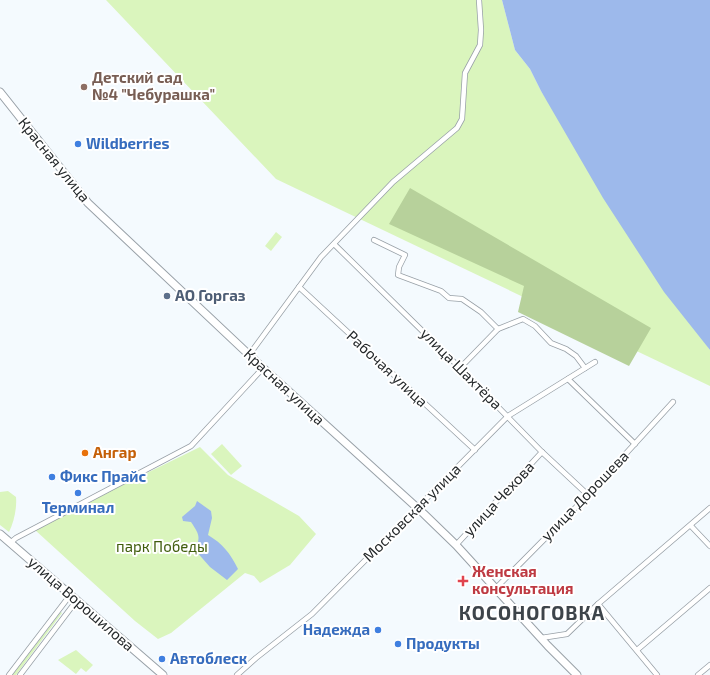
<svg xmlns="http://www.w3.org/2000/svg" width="710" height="675" font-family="'Exo 2',sans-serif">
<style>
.green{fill:#daf5bd}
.forest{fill:#b7d19b}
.water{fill:#9db9eb}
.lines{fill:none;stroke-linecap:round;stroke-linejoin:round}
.street-casing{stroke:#98a0a7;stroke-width:6}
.secondary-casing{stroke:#98a0a7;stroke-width:9}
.street{stroke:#fff;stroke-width:4.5}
.secondary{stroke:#fff;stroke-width:7}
.education-dot{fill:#8d6e63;stroke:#fff;stroke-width:1.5}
.shop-dot{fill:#3f7fe0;stroke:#fff;stroke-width:1.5}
.service-dot{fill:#5c6f8a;stroke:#fff;stroke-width:1.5}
.food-dot{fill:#e8710a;stroke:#fff;stroke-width:1.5}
.health-dot{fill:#e0444e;stroke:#fff;stroke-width:1.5}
.labels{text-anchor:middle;stroke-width:4;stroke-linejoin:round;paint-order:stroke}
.education-label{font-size:15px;font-weight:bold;fill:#785e54;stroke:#fff;text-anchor:start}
.shop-label{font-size:15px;font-weight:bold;fill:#366cbe;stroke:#fff;text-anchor:start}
.street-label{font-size:15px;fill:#24282a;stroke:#fff}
.service-label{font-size:15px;font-weight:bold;fill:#4e5e75;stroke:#fff;text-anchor:start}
.food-label{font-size:15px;font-weight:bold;fill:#c56008;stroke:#fff;text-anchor:start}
.park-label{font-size:15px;fill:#405d0d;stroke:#fff}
.health-label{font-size:15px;font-weight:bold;fill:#be3a42;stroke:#fff;text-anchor:start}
.district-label{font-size:19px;font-weight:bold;letter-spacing:1px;fill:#3d444a;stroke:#fff}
</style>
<rect width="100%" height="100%" fill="#f4fafe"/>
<g class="green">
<polygon points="106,0 502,0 515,50 530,69 541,91 710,350 710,386 276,179"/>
<polygon points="276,232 282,237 271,251 265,246"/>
<polygon points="222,444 242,466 231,475 211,454"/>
<polygon points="200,447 228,475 299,516 316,534 290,565 260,583 254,576 245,573 171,633 158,639 135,621 35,530 106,493"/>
<path d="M8,491L16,497C17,508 14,522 9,532L0,525V492Z"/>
<polygon points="61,612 62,613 16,675 12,675"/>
<polygon points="76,650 93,665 86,672 81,668 76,674 58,660"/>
</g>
<polygon class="forest" points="410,188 651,328 629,366 518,312 524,286 389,224"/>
<g class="water">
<polygon points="502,0 710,0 710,350 664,292 603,198 541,91 530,69 515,50"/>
<path d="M197,501L211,511L212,518L208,535C223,544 230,553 238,569L227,580L210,567L195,550C201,537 199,534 191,522L183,521L182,517L195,506Z"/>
</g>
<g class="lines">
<g class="street-casing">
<g id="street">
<polyline points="374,240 405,255 399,267 398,275 441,291 449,298 462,299 481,312 498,329 523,319 535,326 551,343 566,349 576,356 585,368"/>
<polyline points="334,244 460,368 542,452 588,495"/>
<polyline points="299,287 475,450"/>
<polyline points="249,355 321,257 393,182 457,128 462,119 465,73 480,45 481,30 479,0"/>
<polyline points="460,368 498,329"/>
<polyline points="568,379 635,444"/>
<polyline points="691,526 710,546"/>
<polyline points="10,543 16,538 191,446 263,368"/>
<polyline points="456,545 542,452"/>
<polyline points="496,588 588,495 673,402"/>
<polyline points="598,604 657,675"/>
<polyline points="541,638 567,634 598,604 710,508"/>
<polyline points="637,650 710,588"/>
<polyline points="9,675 71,594"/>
<polyline points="20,675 77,600"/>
<polyline points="237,675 256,658 312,614 508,416 595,362"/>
<polyline points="698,675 710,665"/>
</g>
</g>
<g class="secondary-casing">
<g id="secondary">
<polyline points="0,92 88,203 263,368 424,514 456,545 548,646 577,675"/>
<polyline points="0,534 163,675"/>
</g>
</g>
<use href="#street" class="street"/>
<use href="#secondary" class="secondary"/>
</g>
<circle class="education-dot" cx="84" cy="87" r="4"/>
<g class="shop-dot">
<circle cx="78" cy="144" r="4"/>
<circle cx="52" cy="477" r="4"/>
<circle cx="78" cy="493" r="4"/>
<circle cx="378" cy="630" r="4"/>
<circle cx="398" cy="644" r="4"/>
<circle cx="162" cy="659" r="4"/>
</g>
<circle class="service-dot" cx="167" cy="296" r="4"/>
<circle class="food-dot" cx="85" cy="453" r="4"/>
<path class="health-dot" d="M461 575h4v4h4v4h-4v4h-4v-4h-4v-4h4z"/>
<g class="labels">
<g class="education-label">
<text x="92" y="83">Детский сад<tspan x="92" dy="17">№4 "Чебурашка"</tspan></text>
</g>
<g class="shop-label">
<text x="86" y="149">Wildberries</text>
<text x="60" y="482">Фикс Прайс</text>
<text x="78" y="513" text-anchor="middle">Терминал</text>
<text x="370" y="635" text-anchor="end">Надежда</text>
<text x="406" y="649">Продукты</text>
<text x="170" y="664">Автоблеск</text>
</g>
<g class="street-label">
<text transform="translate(54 160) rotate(51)" y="5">Красная улица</text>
<text transform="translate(387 369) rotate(43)" y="5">Рабочая улица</text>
<text transform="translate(461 369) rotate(45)" y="5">улица Шахтёра</text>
<text transform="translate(284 387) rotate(43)" y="5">Красная улица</text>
<text transform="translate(585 496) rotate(-46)" y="5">улица Дорошева</text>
<text transform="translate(499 499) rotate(-47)" y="5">улица Чехова</text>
<text transform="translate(412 513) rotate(-45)" y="5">Московская улица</text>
<text transform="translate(81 604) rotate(41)" y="5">улица Ворошилова</text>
</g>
<g class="service-label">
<text x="175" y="301">АО Горгаз</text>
</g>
<g class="food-label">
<text x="93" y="458">Ангар</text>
</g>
<g class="park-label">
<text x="162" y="552">парк Победы</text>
</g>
<g class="health-label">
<text x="472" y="577">Женская<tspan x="472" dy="17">консультация</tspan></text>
</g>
<g class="district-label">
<text x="532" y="620">КОСОНОГОВКА</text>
</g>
</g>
</svg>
